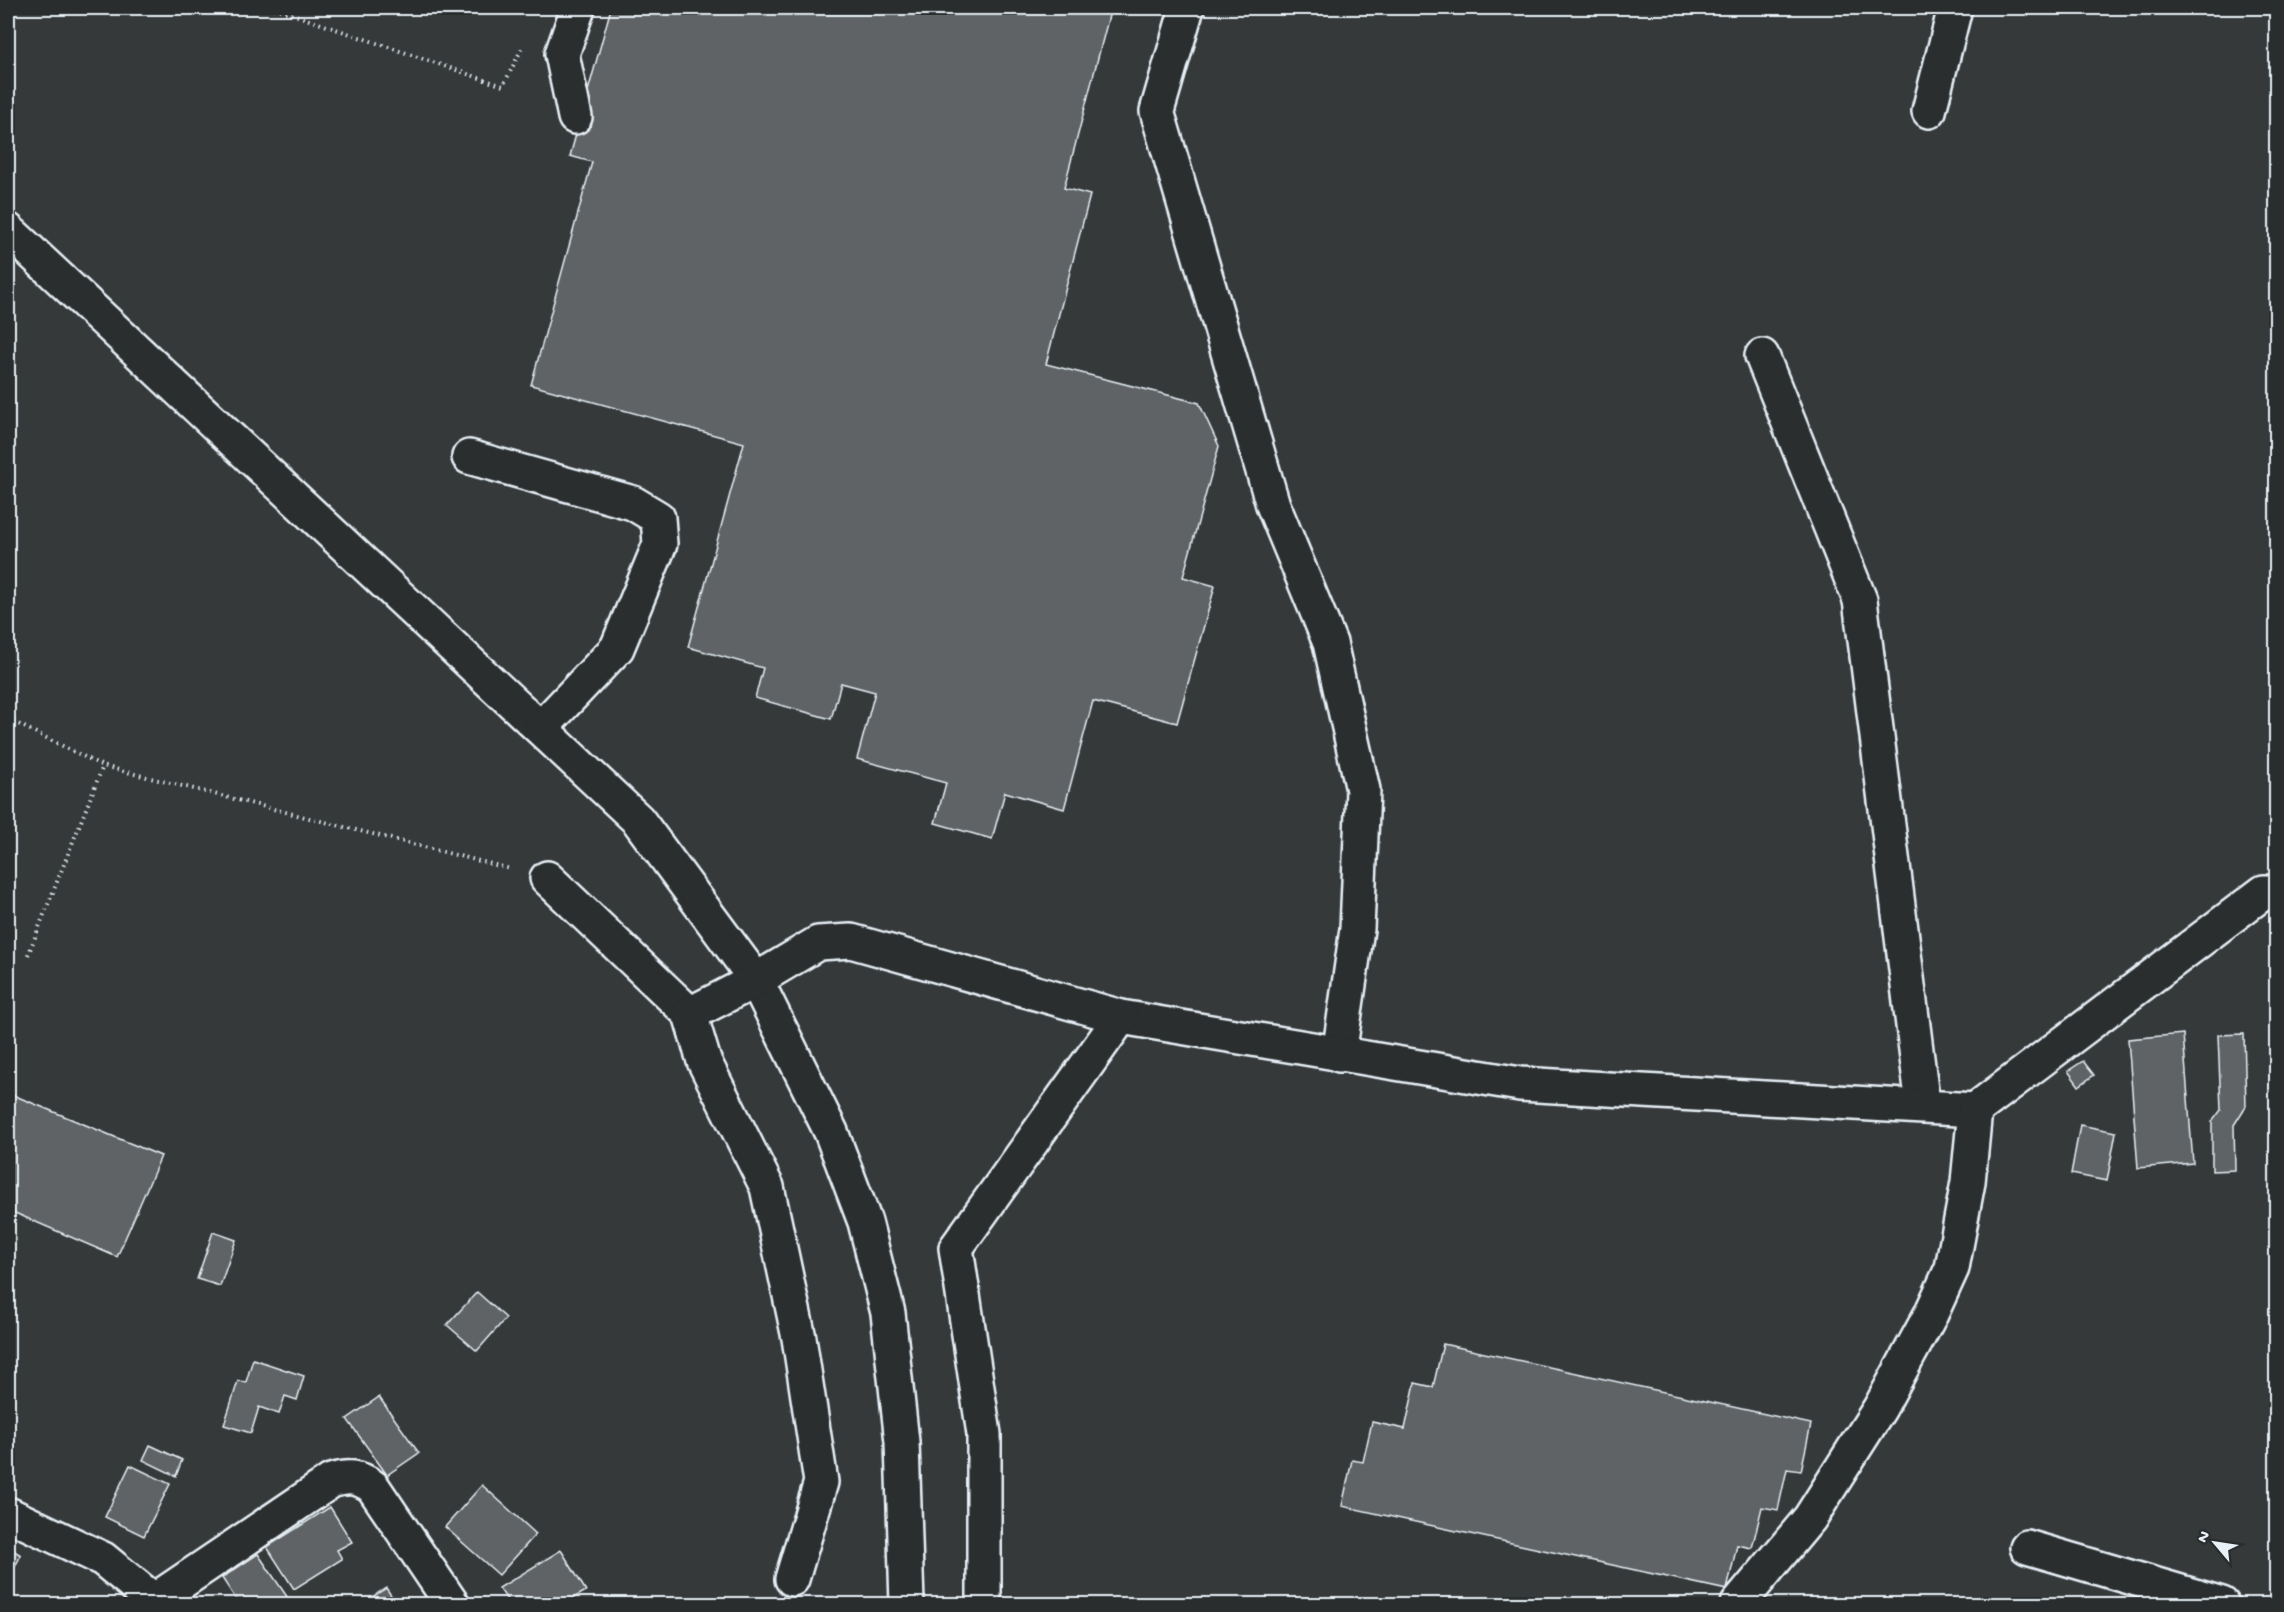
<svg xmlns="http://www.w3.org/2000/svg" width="2284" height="1612" font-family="'Gochi Hand',sans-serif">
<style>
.building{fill:#5f6365;stroke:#e8f1f8;stroke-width:1.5}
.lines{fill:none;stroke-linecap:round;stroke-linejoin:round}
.minor-casing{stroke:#e8f1f8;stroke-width:38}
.path{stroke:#e8f1f8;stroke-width:4;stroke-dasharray:1.5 4.5;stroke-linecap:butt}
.minor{stroke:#2a2d2e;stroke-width:33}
</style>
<rect width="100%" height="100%" fill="#35393a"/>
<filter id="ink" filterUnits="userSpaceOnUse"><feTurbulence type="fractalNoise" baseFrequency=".0167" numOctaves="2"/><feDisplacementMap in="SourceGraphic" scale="12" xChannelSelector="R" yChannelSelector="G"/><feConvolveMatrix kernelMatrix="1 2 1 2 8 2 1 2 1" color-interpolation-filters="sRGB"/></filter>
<g filter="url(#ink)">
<g class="building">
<polygon points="611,8 1111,8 1064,188 1090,195 1046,364 1199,403 1219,446 1183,577 1215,586 1177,723 1093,701 1064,809 1005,792 992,839 935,823 946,783 857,759 875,692 841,683 831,719 755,698 763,668 688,647 744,443 531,385 592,162 570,156"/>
<polygon points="2183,1034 2193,1163 2138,1168 2128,1039"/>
<polygon points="2244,1034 2246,1106 2234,1125 2235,1170 2212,1171 2212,1122 2221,1110 2218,1035"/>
<polygon points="2083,1061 2094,1075 2079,1086 2068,1071"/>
<polygon points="8,1093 161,1156 117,1257 8,1210"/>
<polygon points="2080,1125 2116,1132 2107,1181 2071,1174"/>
<polygon points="213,1232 236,1240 220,1286 197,1279"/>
<polygon points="477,1292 506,1318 477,1351 447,1325"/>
<polygon points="1443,1344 1811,1424 1801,1471 1787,1469 1778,1510 1762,1507 1752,1548 1737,1545 1727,1590 1342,1506 1352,1460 1363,1462 1372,1422 1405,1429 1415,1383 1433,1387"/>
<polygon points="253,1359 304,1376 297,1400 285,1396 279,1414 259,1407 251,1433 224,1425 238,1381 246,1382"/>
<polygon points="379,1397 419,1453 387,1475 347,1419"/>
<polygon points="150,1445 182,1460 176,1476 143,1460"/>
<polygon points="130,1465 170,1484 144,1536 105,1517"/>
<polygon points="482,1485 536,1534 499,1575 445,1527"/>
<polygon points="330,1507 352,1542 337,1550 342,1559 294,1589 267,1547"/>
<polygon points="8,1547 21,1555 8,1580"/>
<polygon points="561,1550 586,1591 563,1604 510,1604 499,1588"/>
<polygon points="258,1554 292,1604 239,1604 222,1578"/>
<polygon points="386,1588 397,1604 361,1604"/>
</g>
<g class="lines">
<g class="minor-casing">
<g id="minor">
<polyline points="1187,8 1157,111 1273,505 1330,643 1363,790 1357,929 1339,1055"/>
<polyline points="1929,111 1955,8"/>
<polyline points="575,117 562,54 578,8"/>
<polyline points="8,230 638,820 756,980 831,1132 865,1222 888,1313 902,1442 907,1604"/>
<polyline points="1762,356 1860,600 1923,1106"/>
<polyline points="469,457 633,503 658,518 660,544 617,648 541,728"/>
<polyline points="547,878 690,1014 704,1061 767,1187 799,1338 821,1482 792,1579"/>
<polyline points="690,1014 756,980 818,943 851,941 1121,1017 1520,1084 1975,1110 2264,892 2276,893"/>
<polyline points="8,1514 103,1559 158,1604"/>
<polyline points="2027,1547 2222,1604"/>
<path d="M155,1600L331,1481C348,1476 359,1476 373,1487L452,1604"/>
<polyline points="984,1604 984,1434 956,1248 1121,1017"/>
<polyline points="1738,1604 1810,1518 1880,1408 1931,1314 1952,1268 1968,1182 1975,1110"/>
</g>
</g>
<g class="path">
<polyline points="274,8 503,86 522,48"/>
<polyline points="8,719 103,766 511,869"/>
<polyline points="28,955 103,766"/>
</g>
<use href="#minor" class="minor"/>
</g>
</g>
<rect width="2284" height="1612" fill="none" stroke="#2a2d2e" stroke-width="30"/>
<rect x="15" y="15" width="2254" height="1582" fill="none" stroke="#e8f1f8" stroke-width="2" filter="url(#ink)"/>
<g transform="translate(2215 1543) rotate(299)" stroke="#2a2d2e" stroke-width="4.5" paint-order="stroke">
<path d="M0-4.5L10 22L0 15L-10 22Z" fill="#e8f1f8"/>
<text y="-9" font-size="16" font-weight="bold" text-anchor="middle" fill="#e8f1f8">N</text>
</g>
</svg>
